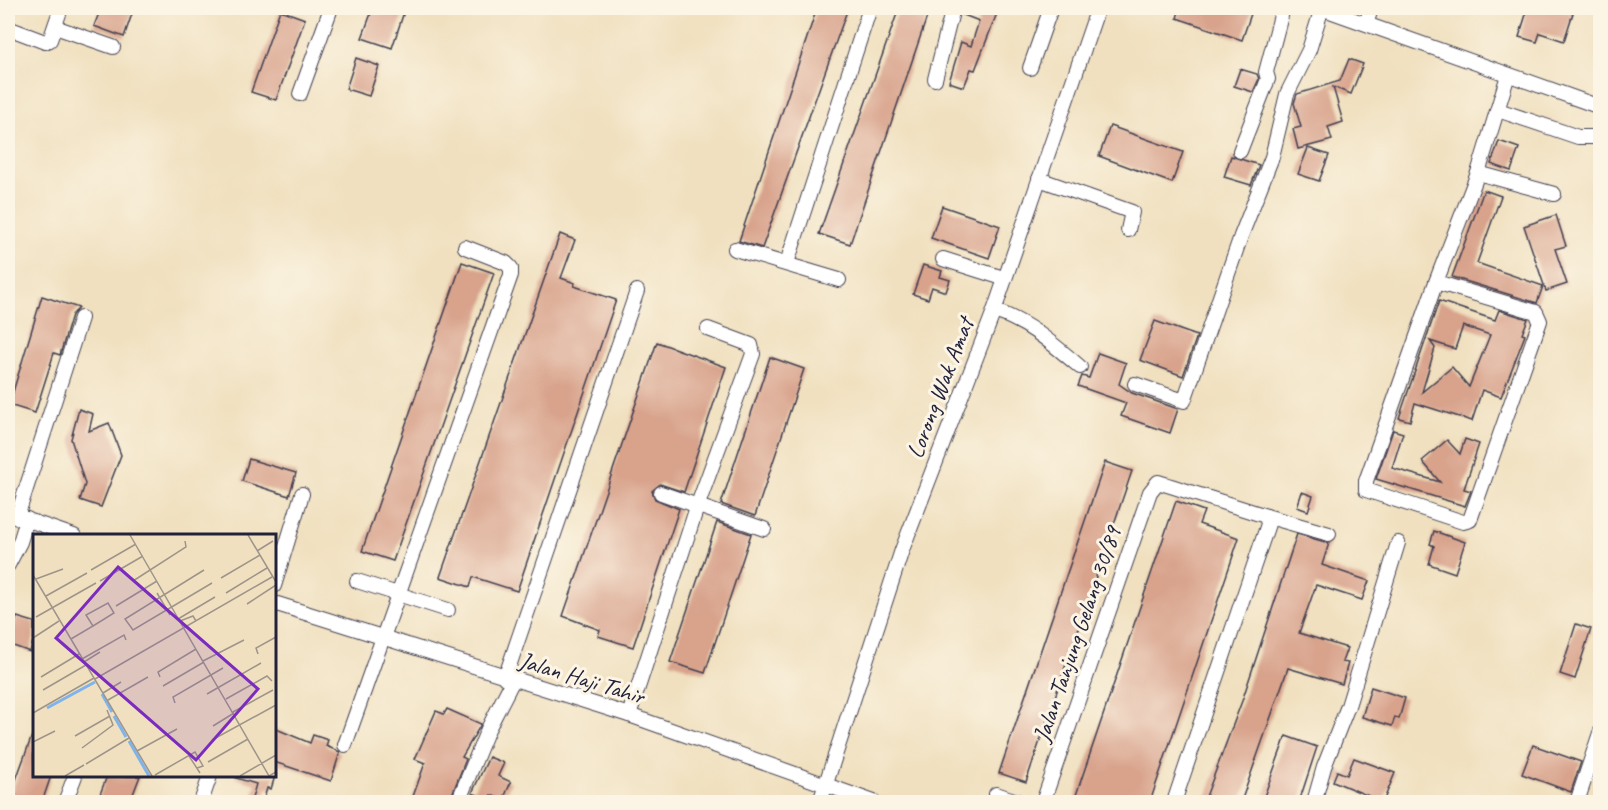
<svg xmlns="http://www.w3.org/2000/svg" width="1608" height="810" font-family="Caveat,sans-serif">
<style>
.building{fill:#d8a28b;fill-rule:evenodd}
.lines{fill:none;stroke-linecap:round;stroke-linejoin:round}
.minor-casing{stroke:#413e4f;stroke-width:16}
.minor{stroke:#fff;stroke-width:14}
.labels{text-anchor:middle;stroke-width:6;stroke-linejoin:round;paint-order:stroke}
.street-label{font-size:24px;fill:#22223b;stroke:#fcf5e5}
.inset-river{fill:none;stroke:#7eb3ec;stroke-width:3}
.inset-road{fill:none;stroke:#9e948a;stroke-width:1.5}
.view{fill:#7b2cbf;fill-opacity:0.15;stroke:#7b2cbf;stroke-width:3}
.inset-edge{fill:none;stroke:#22223b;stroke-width:3}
</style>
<rect width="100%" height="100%" fill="#fcf5e5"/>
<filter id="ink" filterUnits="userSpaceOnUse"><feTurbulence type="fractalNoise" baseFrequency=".0167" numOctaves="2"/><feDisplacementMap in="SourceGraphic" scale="12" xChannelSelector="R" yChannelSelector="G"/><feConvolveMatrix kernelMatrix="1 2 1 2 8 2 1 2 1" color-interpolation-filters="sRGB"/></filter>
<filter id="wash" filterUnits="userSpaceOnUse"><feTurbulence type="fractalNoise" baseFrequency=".008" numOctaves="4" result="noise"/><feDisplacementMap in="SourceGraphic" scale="24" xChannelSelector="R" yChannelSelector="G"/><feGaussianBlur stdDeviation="1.35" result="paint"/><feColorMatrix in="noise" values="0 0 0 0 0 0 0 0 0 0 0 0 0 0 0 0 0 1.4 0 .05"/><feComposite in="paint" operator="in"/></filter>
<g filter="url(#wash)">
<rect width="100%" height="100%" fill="#f0e0bf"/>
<g id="blocks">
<g class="building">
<polygon points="101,8 134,8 124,37 94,26"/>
<polygon points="373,8 390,8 404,12 392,48 362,38"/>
<polygon points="817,8 848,8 762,248 739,241"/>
<polygon points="899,8 930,8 850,244 819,234"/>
<polygon points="962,8 999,8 975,70 971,69 964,87 949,82 961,42 971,46 979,21 961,14"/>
<polygon points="1180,8 1253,8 1242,40 1177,18"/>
<polygon points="1528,8 1554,8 1573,13 1564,41 1540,33 1537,42 1519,37"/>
<polygon points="280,10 305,19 276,100 251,92"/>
<polygon points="356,58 379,66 369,96 346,89"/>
<polygon points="1349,59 1363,64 1351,94 1333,87 1343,122 1328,127 1332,140 1298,149 1293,129 1301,127 1294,103 1297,94 1340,81"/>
<polygon points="1240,69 1257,74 1259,79 1253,92 1234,86"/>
<polygon points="1110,126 1183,152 1172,183 1099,156"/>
<polygon points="1499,141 1519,148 1511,171 1491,164"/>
<polygon points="1308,148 1329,155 1319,181 1298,174"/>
<polygon points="1231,156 1259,165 1251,185 1224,177"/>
<polygon points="1484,190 1501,196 1477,263 1543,286 1537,303 1452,277"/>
<polygon points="942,206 1000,226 989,258 931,238"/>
<polygon points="1556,215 1566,246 1555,249 1567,284 1546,291 1524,226"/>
<polygon points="560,234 575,240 561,278 575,283 574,286 616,300 517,591 473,577 470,587 440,577"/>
<polygon points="462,262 494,273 393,561 362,551"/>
<polygon points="923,265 942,271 940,277 950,280 946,292 932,287 928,299 913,294"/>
<polygon points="42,296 79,308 72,315 60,355 54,353 35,413 9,405"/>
<path d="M1439,301L1495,320L1499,310L1528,319L1522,334L1525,335L1501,397L1482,390L1472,421L1415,403L1410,421L1399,418ZM1463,326L1490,335L1469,387L1452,367L1422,392L1435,348L1430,341L1455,349Z"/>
<polygon points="1155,321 1197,336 1183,376 1140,360"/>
<polygon points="657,342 726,367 684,492 660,484 652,491 655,499 679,509 633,647 598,636 600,630 563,616"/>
<polygon points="1098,353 1126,363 1119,384 1132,393 1178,409 1170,433 1121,416 1126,403 1078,386 1082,376 1089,378"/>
<polygon points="770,357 804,369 755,516 721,504"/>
<polygon points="79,409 93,414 89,431 109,423 121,455 101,507 80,500 85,484 71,439"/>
<polygon points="1393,430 1403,433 1392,468 1440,482 1422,461 1447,440 1460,454 1465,439 1479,444 1464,489 1471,491 1465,506 1376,479"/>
<polygon points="249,459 296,473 289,496 242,481"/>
<polygon points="1105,462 1132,471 1026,782 999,773"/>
<polygon points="1302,492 1313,496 1308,511 1297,507"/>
<polygon points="1176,501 1204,511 1199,524 1239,538 1150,802 1088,802 1075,798"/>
<polygon points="717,522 751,534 705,673 670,662"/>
<polygon points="1434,531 1465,542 1455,573 1429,564 1434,546 1430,544"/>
<polygon points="1297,534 1329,543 1322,565 1369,581 1362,600 1316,585 1299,633 1347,648 1342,662 1348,663 1342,684 1288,668 1241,802 1204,802 1242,701"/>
<polygon points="17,617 34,622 34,637 30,652 8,644"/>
<polygon points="1576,624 1591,629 1575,679 1560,674"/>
<polygon points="1371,687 1405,698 1399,719 1395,717 1392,726 1362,717"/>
<polygon points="447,709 481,724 462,757 466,759 449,802 411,802 425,763 415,759 436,711 444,714"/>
<polygon points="274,728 310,743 313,735 328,740 326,746 340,752 331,781 274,762"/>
<polygon points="33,733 34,776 51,776 42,802 28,802 10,796"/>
<polygon points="1286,736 1317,747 1299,802 1262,802"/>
<polygon points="1533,745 1581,762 1571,792 1522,774"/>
<polygon points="489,757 504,763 498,776 511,782 503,800 491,795 489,799 472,793"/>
<polygon points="1354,758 1395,773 1383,802 1333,781 1337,771 1347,775"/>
<polygon points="107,776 140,776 130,802 97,802"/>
<polygon points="236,776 275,776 271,789 267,788 263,802 251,802 256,784 236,778"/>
</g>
</g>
</g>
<g filter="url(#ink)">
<use href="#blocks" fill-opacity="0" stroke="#413e4f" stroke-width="1.5"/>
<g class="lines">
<g class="minor-casing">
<g id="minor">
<polyline points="1321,8 1600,107"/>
<polyline points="1367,22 1371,8"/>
<polyline points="55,27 113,47"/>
<polyline points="8,28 45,42 50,40 61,8"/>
<polyline points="1030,68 1051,8"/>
<polyline points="935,79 953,8"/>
<polyline points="300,94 331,8"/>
<polyline points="1498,110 1578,137 1596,137 1600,132"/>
<polyline points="1240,151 1268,79 1266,72 1283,8"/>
<polyline points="1478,173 1554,194"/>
<polyline points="1039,179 1132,212 1128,230"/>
<polyline points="735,249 839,280"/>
<polyline points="943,259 1003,278"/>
<polyline points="787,263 870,8"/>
<polyline points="1436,282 1366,481 1366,490 1463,522 1470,520 1540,321 1536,312 1436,282 1478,173 1508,75"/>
<path d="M994,311C1027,321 1053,344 1080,367"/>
<polyline points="1135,384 1184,401 1241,236 1272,157 1287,94 1309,50 1322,8"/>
<polyline points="661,493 764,529"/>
<polyline points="8,513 74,536"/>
<polyline points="1266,516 1329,534"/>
<polyline points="17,517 81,318"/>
<polyline points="8,565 20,542 27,519"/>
<polyline points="357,581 448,610"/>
<polyline points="274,586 302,494"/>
<polyline points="274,603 629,715 874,802"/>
<polyline points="505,678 637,291"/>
<polyline points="629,715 697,507 753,354 751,345 708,329"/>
<polyline points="345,745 511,275 511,268 506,263 465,247"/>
<polyline points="996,794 1020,802"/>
<polyline points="65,802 75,776"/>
<polyline points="201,802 210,776"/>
<polyline points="458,802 488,729 513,680"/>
<polyline points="820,802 902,550 994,311 1098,8"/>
<polyline points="1043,802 1150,492 1158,482 1266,516 1268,524 1174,802"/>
<polyline points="1314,802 1324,767 1348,706 1398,543"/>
<polyline points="1577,802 1600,733"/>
</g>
</g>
<use href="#minor" class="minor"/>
</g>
</g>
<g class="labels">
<g class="street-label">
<text transform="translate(940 388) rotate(-69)" y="8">Lorong Wak Amat</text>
<text transform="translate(1077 634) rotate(-71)" y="8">Jalan Tanjung Gelang 30/89</text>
<text transform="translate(582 678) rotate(17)" y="8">Jalan Haji Tahir</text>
</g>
</g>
<g transform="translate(33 534)">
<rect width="243" height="243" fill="#f0e0bf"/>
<path class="inset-river" d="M69,160L79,178M14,174L62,148M81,182L93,203M96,207L116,242"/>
<path class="inset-road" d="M97,1L236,242L243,238M215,1L243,48M224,17L240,7M58,36L103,10M171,36L92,85L100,96L179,49M0,41L119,242M188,44L227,21M3,45L30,35M67,47L110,22M100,47L153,13L152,7M124,59L137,81M193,59L234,34M13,62L54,39M214,70L243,51M83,72L124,47M3,83L63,49M145,85L182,63M147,87L160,82L163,87M0,104L26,87M38,105L60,92L53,81L75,69L81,79L60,92M225,120L223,114L243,103M49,125L91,101L93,106M170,127L211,106M51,128L67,118M8,143L46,120M127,143L125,138L163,115M62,145L239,43M130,152L171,128M10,156L53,131M70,159L88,148M174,160L228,129M193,165L234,142L239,147M75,166L115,143M142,169L140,163L190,134M200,178L240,156M0,179L61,144M180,192L201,179M42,202L77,182M179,206L243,171M0,208L22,197M49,214L80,191L74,176M104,217L144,195M156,222L167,239M175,228L215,205M53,230L96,204M122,241L162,218L170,232L164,234M32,242L51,231M207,242L243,221"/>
<path class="view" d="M85,33L225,155L163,226L23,104Z"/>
<rect width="243" height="243" class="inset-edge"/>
</g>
<rect width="1608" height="810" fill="none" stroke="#fcf5e5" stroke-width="30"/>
</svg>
